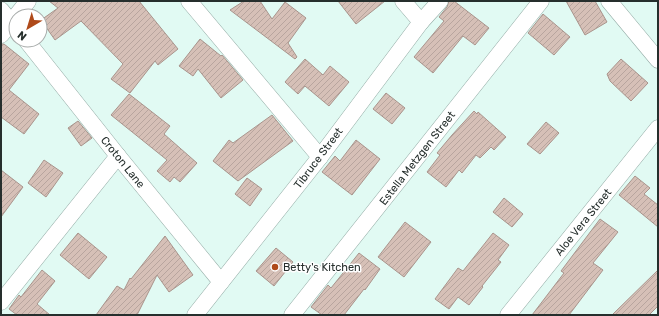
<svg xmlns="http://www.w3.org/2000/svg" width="659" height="316" font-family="Rubik,sans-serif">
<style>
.building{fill:url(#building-hatch);stroke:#a9948c}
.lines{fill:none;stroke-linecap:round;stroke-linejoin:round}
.minor-casing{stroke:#94aca6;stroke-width:17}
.minor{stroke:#fff;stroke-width:16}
.poi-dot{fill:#af4a1a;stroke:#fff;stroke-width:1.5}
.labels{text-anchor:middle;stroke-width:3;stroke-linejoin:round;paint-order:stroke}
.street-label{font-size:11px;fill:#262f2d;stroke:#fff}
.poi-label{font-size:11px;fill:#262f2d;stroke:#fff;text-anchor:start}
</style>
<defs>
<pattern id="building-hatch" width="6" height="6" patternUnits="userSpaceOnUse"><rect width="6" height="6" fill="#d6c0b7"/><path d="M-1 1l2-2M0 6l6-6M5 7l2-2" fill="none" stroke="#b8a59e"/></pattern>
</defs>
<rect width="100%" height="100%" fill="#e1faf3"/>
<g class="building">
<polygon points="49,1 139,1 178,49 158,65 155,61 130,93 111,79 123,64 81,21 55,40 41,20 58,8"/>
<polygon points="244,1 260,1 272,19 285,2 306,18 288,43 297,57 295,59 230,10"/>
<polygon points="338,1 385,1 356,24"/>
<polygon points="449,1 454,1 489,28 475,45 463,36 433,73 414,57 444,21 439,17 447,7"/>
<polygon points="566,1 595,1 607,22 585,35"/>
<polygon points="543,14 570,37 554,55 528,33"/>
<polygon points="200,39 221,56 222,55 243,80 221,98 198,69 193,76 179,66"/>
<polygon points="1,44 4,44 29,64 9,90 39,114 24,134 1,117"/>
<polygon points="305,59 323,75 330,66 349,82 329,106 305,86 298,94 285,82"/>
<polygon points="621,59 648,83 631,101 610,81 607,74"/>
<polygon points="386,93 405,108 392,124 373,109"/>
<polygon points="129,94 170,126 164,134 197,163 180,182 174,177 170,182 157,171 167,160 111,115"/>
<polygon points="474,111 477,114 478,112 506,137 494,150 491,147 480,158 476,155 462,173 459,170 446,187 427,172 440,155 437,153 452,135"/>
<polygon points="272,115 293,141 238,181 213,161 229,140 233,143"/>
<polygon points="78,121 92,138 81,146 68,128"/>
<polygon points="546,122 559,133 540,154 527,144"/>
<polygon points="356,140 380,159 352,195 322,172 335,156 340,161"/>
<polygon points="44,160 63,173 46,197 28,183"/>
<polygon points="1,170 23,187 1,217"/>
<polygon points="635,176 650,188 644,194 658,205 658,227 619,195"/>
<polygon points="247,178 262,189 250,206 235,194"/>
<polygon points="504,198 523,214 512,227 493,212"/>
<polygon points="600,219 618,232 593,263 603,270 569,315 532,315 564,273 561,271"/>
<polygon points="405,222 431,242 404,277 378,257"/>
<polygon points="78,233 107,257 89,279 60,255"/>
<polygon points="493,233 509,245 498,260 501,262 482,286 483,287 469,305 458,297 449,309 435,299 458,268 463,271"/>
<polygon points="165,236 193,275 169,292 157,275 137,315 96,315 117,286 124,290 130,278 131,279"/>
<polygon points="276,248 293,262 274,286 256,271"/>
<polygon points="359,253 380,269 365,290 364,289 344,315 322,315 311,307 328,285 331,288"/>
<polygon points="42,270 55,281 37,304 50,315 17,315 9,309 19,295 21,297"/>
<polygon points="658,270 658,306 649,315 612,315"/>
</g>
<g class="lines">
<g class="minor-casing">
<g id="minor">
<polyline points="189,1 320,157"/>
<polyline points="403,1 421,22"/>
<polyline points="609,1 658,60"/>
<polyline points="1,10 16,28"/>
<polyline points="1,35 28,1"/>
<polyline points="26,40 118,156 221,282"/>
<polyline points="1,302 118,156"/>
<polyline points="195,315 320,157 421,22 440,1"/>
<polyline points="292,315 541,1"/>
<polyline points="508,315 658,128"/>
</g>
</g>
<use href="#minor" class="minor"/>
</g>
<circle class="poi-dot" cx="275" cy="267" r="4"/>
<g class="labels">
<g class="street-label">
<text transform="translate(318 158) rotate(-53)" y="4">Tibruce Street</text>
<text transform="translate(417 158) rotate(-52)" y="4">Estella Metzgen Street</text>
<text transform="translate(123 162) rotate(51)" y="4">Croton Lane</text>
<text transform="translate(583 222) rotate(-51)" y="4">Aloe Vera Street</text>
</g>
<g class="poi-label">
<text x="283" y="271">Betty's Kitchen</text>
</g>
</g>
<rect width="659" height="316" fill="none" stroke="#262f2d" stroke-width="4"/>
<g transform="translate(28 28) rotate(218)"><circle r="19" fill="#ffffff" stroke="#a8acab"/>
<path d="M0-3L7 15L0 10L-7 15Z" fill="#af4a1a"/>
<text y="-6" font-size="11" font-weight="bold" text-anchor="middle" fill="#262f2d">N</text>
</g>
</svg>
